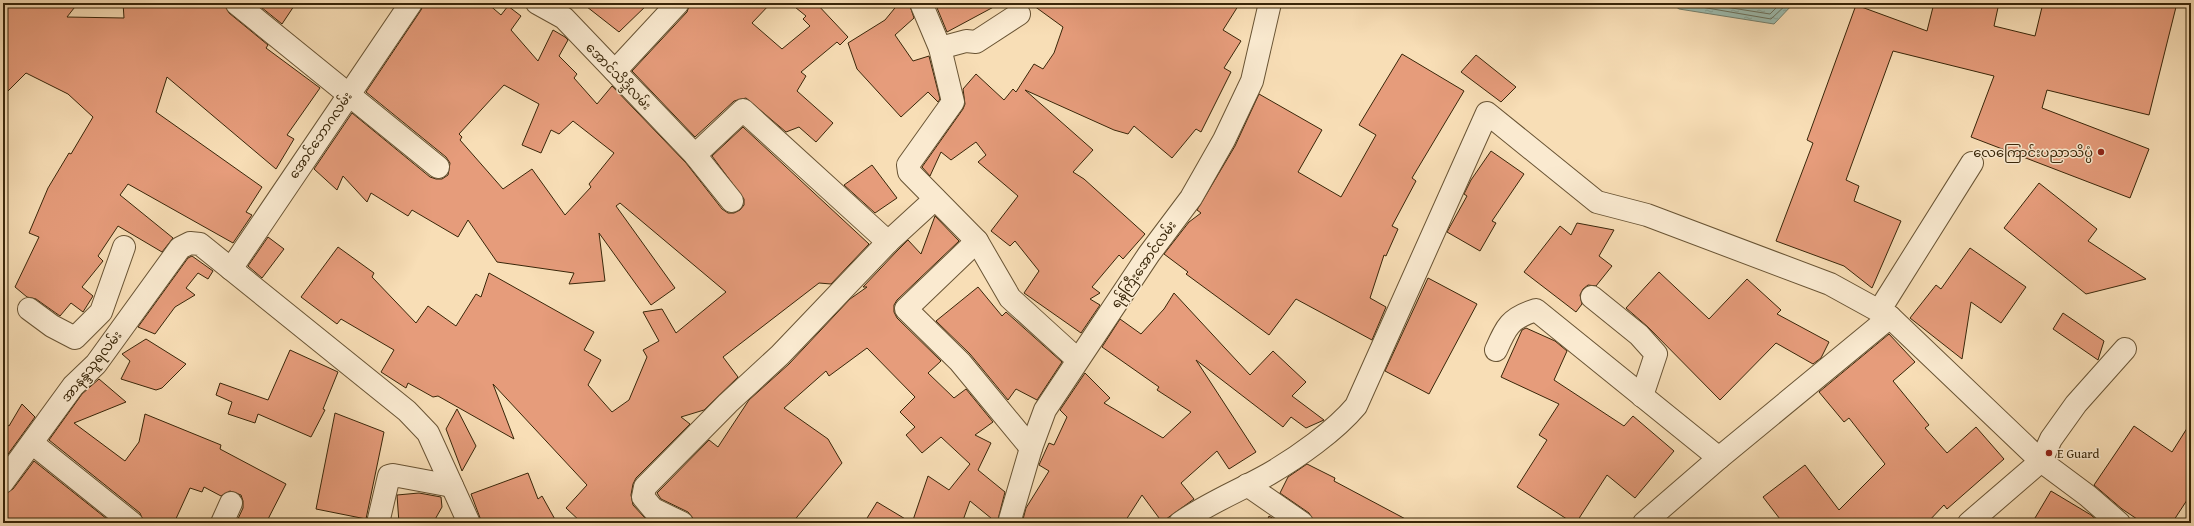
<svg xmlns="http://www.w3.org/2000/svg" width="2194" height="526" font-family="'Gentium Book Plus','Noto Sans Myanmar',serif">
<style>
.water{fill:url(#water-ripples);stroke:#75806d}
.lines{fill:none;stroke-linecap:round;stroke-linejoin:round}
.shore{stroke:#6b715c;stroke-width:1}
.building{fill:#e69c7b;stroke:#392609;fill-rule:evenodd}
.minor-casing{stroke:#695434;stroke-width:24}
.minor{stroke:#faead0;stroke-width:22}
.poi-dot{fill:#8f2418;stroke:#faead0;stroke-width:1.5}
.labels{text-anchor:middle;stroke-width:3;stroke-linejoin:round;paint-order:stroke}
.street-label{font-size:13px;fill:#392609;stroke:#faead0}
.poi-label{font-size:13px;fill:#392609;stroke:#faead0;text-anchor:end}
</style>
<defs>
<pattern id="water-ripples" width="26" height="14" patternUnits="userSpaceOnUse"><rect width="26" height="14" fill="#9dbcaf"/><path d="M2 4q2-2 4 0t4 0M15 11q2-2 4 0t4 0" fill="none" stroke="#88a195"/></pattern>
</defs>
<rect width="100%" height="100%" fill="#f8deb6"/>
<filter id="stains"><feTurbulence type="fractalNoise" baseFrequency=".005" numOctaves="4"/><feColorMatrix values="0 0 0 0 .2 0 0 0 0 .09 0 0 0 0 .02 0 0 0 .5 -.17"/></filter>
<radialGradient id="worn" r=".72"><stop offset=".6" stop-color="#630" stop-opacity="0"/><stop offset="1" stop-color="#630" stop-opacity=".3"/></radialGradient>
<polygon class="water" points="1671,3 1794,3 1774,24 1679,9"/>
<g class="lines">
<g class="shore">
<polyline points="1678,3 1771,19 1788,3"/>
<polyline points="1700,3 1770,14 1781,3"/>
</g>
</g>
<g class="building">
<polygon points="3,3 78,3 67,17 124,18 123,3 225,3 229,13 268,45 266,48 320,88 287,135 294,139 276,169 167,77 156,112 262,187 246,212 252,215 233,243 128,184 120,195 173,238 162,252 118,226 98,256 103,261 82,287 93,296 83,312 71,303 60,316 36,299 27,297 15,287 39,237 29,233 48,188 69,153 71,154 93,117 68,94 26,73 3,96"/>
<polygon points="256,3 296,3 282,24"/>
<path d="M424,3H487L501,15L508,6L521,16L511,30L538,61L553,30L565,37L568,40L559,56L577,74L574,78L597,104L612,86L686,163L722,209L728,213H734L740,210L744,205V199L712,156L743,127L869,244L831,284L819,283L723,357L738,377L704,410L681,417L690,424L636,478L633,484L631,495L633,505L644,517L653,523H582L566,508L587,485L493,384L514,439L438,396L433,397L408,383L406,388L381,372L394,350L341,319L337,324L301,297L338,247L374,273L372,277L416,323L428,306L456,326L476,294L481,297L489,273L594,332L584,350L601,360L588,385L612,412L629,400L647,357L643,350L659,341L643,312L662,309L676,333L726,292L620,203L616,206L675,288L651,305L599,233L605,281L569,284L574,273L497,262L468,220L458,237L412,210L408,216L371,193L367,202L343,176L337,190L314,169L352,113L430,177L436,179H442L448,175L450,163L446,157L366,92L421,10ZM504,85L539,104L522,145L541,153L551,130L559,134L573,121L614,153L589,184L591,187L565,215L532,169L503,189L460,140L462,137L459,134Z"/>
<polygon points="582,3 649,3 619,32"/>
<polygon points="690,3 771,3 752,23 782,49 810,26 803,19 806,16 790,3 816,3 848,37 840,45 837,42 801,72 806,76 797,91 833,123 816,142 799,127 786,132 746,98 734,101 695,137 632,71 687,12"/>
<polygon points="899,3 909,3 914,18 895,35 913,61 929,56 940,99 938,102 928,92 901,117 857,69 848,43 885,20"/>
<polygon points="935,3 1001,3 947,32"/>
<polygon points="1030,3 1240,3 1223,30 1241,41 1224,68 1231,72 1201,132 1196,129 1172,158 1134,126 1128,134 1114,130 1025,90 1093,150 1073,172 1084,179 1145,234 1123,259 1119,255 1092,287 1100,293 1090,299 1100,305 1081,333 1024,293 1039,271 1015,241 1010,246 991,231 1018,196 978,162 986,155 976,142 951,160 941,152 930,176 922,167 963,109 965,104 963,89 976,74 1004,100 1013,89 1016,92 1034,64 1043,69 1054,53 1063,27"/>
<polygon points="1934,3 1999,3 1994,26 2035,36 2043,3 2177,3 2149,115 2047,90 2042,108 2149,149 2130,198 1971,137 1994,76 1893,51 1846,180 1859,186 1854,201 1901,221 1872,288 1844,266 1776,241 1813,143 1807,140 1856,5 1927,31"/>
<polygon points="1402,54 1464,91 1412,178 1416,181 1392,226 1398,229 1386,256 1384,255 1370,298 1386,307 1372,340 1296,299 1269,335 1186,274 1188,272 1164,254 1189,222 1201,213 1197,210 1235,146 1259,94 1322,130 1298,172 1341,197 1376,135 1359,125"/>
<polygon points="1476,55 1516,87 1501,102 1461,72"/>
<polygon points="1491,151 1524,174 1492,221 1496,223 1480,251 1447,232 1467,196 1464,194 1471,180"/>
<polygon points="872,165 897,198 875,213 844,185"/>
<polygon points="2039,183 2097,229 2088,241 2146,279 2086,294 2004,228"/>
<polygon points="935,216 959,241 897,300 894,305 894,312 897,318 941,361 928,373 954,398 966,389 993,422 975,435 991,443 978,470 1005,492 997,523 970,501 962,523 864,523 877,502 912,523 928,476 949,490 970,464 941,437 922,453 906,435 915,427 900,412 915,397 867,348 829,376 826,371 784,408 828,439 842,463 792,523 697,523 688,512 661,499 657,493 709,440 718,447 749,400 789,364 850,299 867,287 863,287 897,251 908,240 921,254"/>
<polygon points="1577,223 1614,230 1599,256 1612,266 1596,286 1588,285 1583,289 1580,295 1582,304 1576,312 1524,272 1560,226 1571,235"/>
<polygon points="268,237 284,249 262,278 248,266"/>
<polygon points="1970,248 2026,287 2001,323 1971,302 1962,359 1910,318 1936,285 1941,289"/>
<polygon points="192,256 213,271 208,279 198,273 186,288 195,295 175,307 155,334 138,327 188,258"/>
<polygon points="1659,272 1709,319 1747,279 1781,310 1777,314 1829,342 1821,358 1813,364 1776,343 1720,400 1648,327 1626,308"/>
<polygon points="1428,278 1477,304 1429,394 1385,371"/>
<polygon points="978,287 1002,316 1006,312 1062,362 1037,400 1016,389 1008,400 970,354 936,321"/>
<polygon points="1174,293 1250,375 1273,351 1306,382 1292,396 1324,420 1306,428 1291,417 1283,427 1196,360 1256,452 1229,469 1217,451 1181,483 1194,499 1162,522 1142,495 1124,523 1022,523 1026,508 1049,471 1039,465 1049,443 1054,445 1067,417 1060,410 1085,373 1110,398 1104,403 1163,438 1191,412 1157,390 1159,387 1102,347 1120,319 1141,334 1164,309"/>
<polygon points="2063,313 2104,341 2098,360 2053,329"/>
<polygon points="1526,328 1555,341 1567,351 1554,380 1624,426 1633,416 1674,451 1635,498 1607,475 1576,523 1573,523 1517,487 1547,440 1539,435 1559,404 1501,377 1522,330"/>
<polygon points="1889,334 1915,362 1893,381 1929,425 1925,428 1947,453 1976,427 2004,459 1947,509 1944,505 1927,523 1783,523 1763,497 1805,465 1839,510 1885,464 1849,418 1844,422 1819,392"/>
<polygon points="146,339 186,364 162,388 156,390 121,379 130,361 122,354"/>
<polygon points="290,350 338,372 323,409 325,410 311,437 258,414 255,423 228,414 232,402 216,395 220,383 268,400"/>
<polygon points="99,379 126,402 74,423 125,461 139,442 145,414 221,445 220,449 286,484 266,523 236,523 243,508 243,501 241,495 230,491 221,496 204,487 202,492 190,488 174,523 144,523 140,513 49,440 82,394"/>
<polygon points="22,404 35,417 3,461 3,422 9,426"/>
<polygon points="457,409 476,446 462,471 446,429"/>
<polygon points="335,413 384,432 366,519 316,509"/>
<polygon points="2191,422 2191,494 2172,523 2143,523 2122,509 2094,485 2134,426 2172,452"/>
<polygon points="34,461 112,523 3,523 3,494 13,489"/>
<polygon points="1307,464 1335,478 1334,481 1413,523 1314,523 1309,513 1280,493 1288,477"/>
<polygon points="528,473 538,499 542,496 557,523 482,523 471,494"/>
<polygon points="2051,491 2091,515 2100,523 2032,523"/>
<polygon points="419,493 441,497 442,507 433,523 399,523 397,495"/>
<polygon points="1269,516 1280,523 1266,523"/>
</g>
<g class="lines">
<g class="minor-casing">
<g id="minor">
<polyline points="537,3 564,18 695,155 732,201"/>
<polyline points="921,3 940,48 953,102 908,165 909,172 977,241 1010,298 1077,359"/>
<polyline points="237,4 438,167"/>
<polyline points="940,48 966,41 976,42 1019,14"/>
<polyline points="615,71 678,3"/>
<polyline points="695,155 743,110 888,242"/>
<polyline points="977,241 906,309 960,362 1031,448"/>
<polyline points="231,269 411,3"/>
<polyline points="1592,297 1639,335 1656,354 1642,396"/>
<polyline points="29,309 52,326 75,338 101,312 124,247"/>
<polyline points="1879,311 1972,163"/>
<path d="M1496,350C1506,327 1510,318 1536,310L1719,458"/>
<polyline points="32,443 132,523"/>
<polyline points="3,482 73,386 96,364 180,248 190,243 200,244 407,411 428,433 469,523"/>
<polyline points="1247,485 1302,523"/>
<polyline points="222,523 231,503"/>
<polyline points="378,523 389,476 393,475 452,486"/>
<polyline points="682,523 653,509 643,497 645,487 728,403 780,355 888,242 935,199"/>
<polyline points="1009,523 1031,448 1045,410 1149,254 1191,198 1224,140 1252,81 1270,3"/>
<path d="M1180,523C1208,503 1239,491 1269,474C1298,457 1335,431 1356,406L1487,113L1597,202L1647,215L1830,284L1890,317L2041,461L2088,496L2119,523"/>
<polyline points="1644,523 1719,458 1890,317"/>
<polyline points="1969,523 2041,461 2051,439 2076,404 2125,349"/>
</g>
</g>
<use href="#minor" class="minor"/>
</g>
<g class="poi-dot">
<circle cx="2101" cy="152" r="4"/>
<circle cx="2049" cy="453" r="4"/>
</g>
<g class="labels">
<g class="street-label">
<text transform="translate(619 76) rotate(46)" y="5">အောင်သိဒ္ဒိလမ်း</text>
<text transform="translate(320 135) rotate(-56)" y="5">အောင်ဘောဂလမ်း</text>
<text transform="translate(1143 264) rotate(-55)" y="5">ရန်ကြီးအောင်လမ်း</text>
<text transform="translate(91 366) rotate(-51)" y="5">အာနန္ဒသူရလမ်း</text>
</g>
<g class="poi-label">
<text x="2093" y="157">လေကြောင်းပညာသိပ္ပံ</text>
<text x="2057" y="458" text-anchor="start">E Guard</text>
</g>
</g>
<rect width="2194" height="526" fill="none" stroke="#f8deb6" stroke-width="16"/>
<rect x="4" y="4" width="2186" height="518" fill="none" stroke="#392609" stroke-width="2"/>
<rect x="8" y="8" width="2178" height="510" fill="none" stroke="#392609"/>
<rect width="100%" height="100%" filter="url(#stains)"/>
<rect width="100%" height="100%" fill="url(#worn)"/>
</svg>
